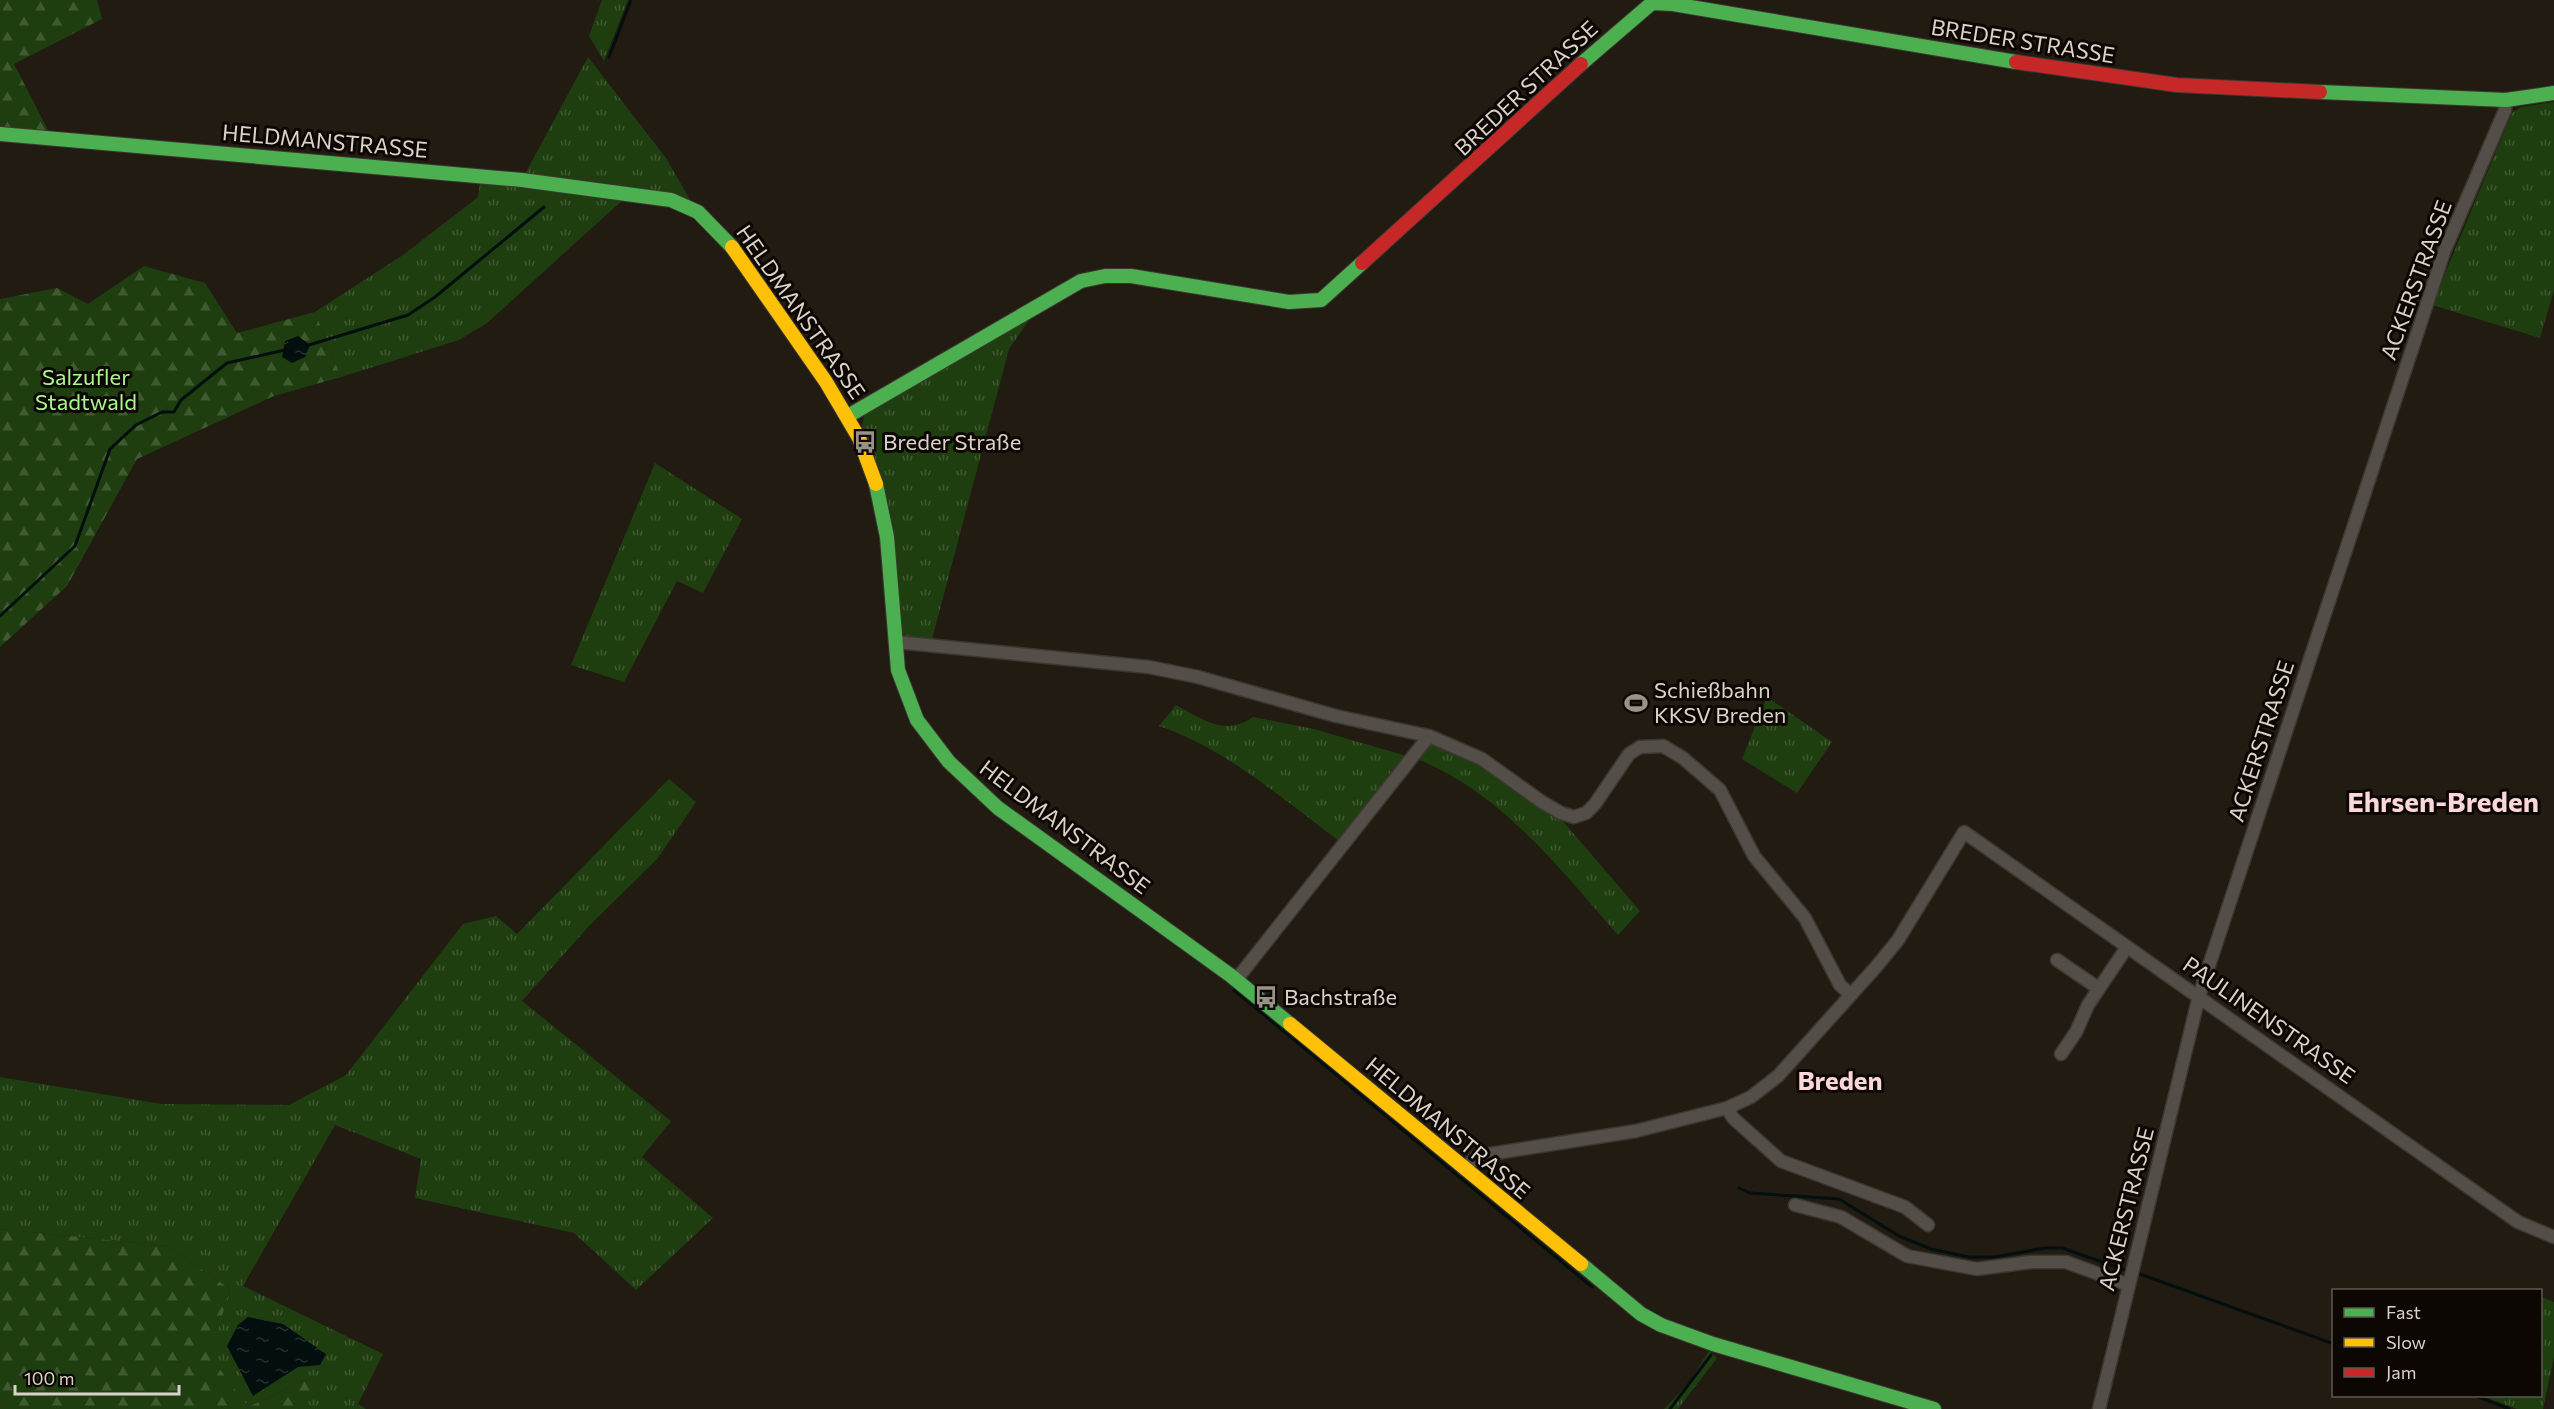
<svg xmlns="http://www.w3.org/2000/svg" width="2554" height="1409" font-family="Commissioner,sans-serif">
<style>
.grass{fill:url(#grass-tufts)}
.forest{fill:url(#forest-firs)}
.water{fill:url(#water-ripples)}
.lines{fill:none;stroke-linecap:round;stroke-linejoin:round}
.stream{stroke:#030e0f;stroke-width:3}
.street-casing{stroke:#3c3731;stroke-width:15}
.fast-casing{stroke:#3c3731;stroke-width:16}
.slow-casing{stroke:#3c3731;stroke-width:16}
.jam-casing{stroke:#3c3731;stroke-width:16}
.street{stroke:#534f48;stroke-width:12}
.fast{stroke:#4caf50;stroke-width:14}
.slow{stroke:#ffc107;stroke-width:14}
.jam{stroke:#c62828;stroke-width:14}
.labels{text-anchor:middle;stroke-width:6;stroke-linejoin:round;paint-order:stroke}
.street-label{font-size:22px;fill:#dad2c8;stroke:#0c0703}
.park-label{font-size:22px;fill:#a8f78d;stroke:#0c0703}
.poi-label{font-size:22px;fill:#dad2c8;stroke:#0c0703;text-anchor:start}
.quarter-label{font-size:26px;font-weight:bold;fill:#fbd7db;stroke:#0c0703}
.district-label{font-size:28px;font-weight:bold;fill:#fbd7db;stroke:#0c0703}
</style>
<defs>
<pattern id="grass-tufts" width="24" height="20" patternUnits="userSpaceOnUse" patternTransform="scale(1.5)"><rect width="24" height="20" fill="#1f3e10"/><path d="M3 7l-1-3M5 7V3M7 7l1-3M15 17l-1-3M17 17v-4M19 17l1-3" fill="none" stroke="#3f5931"/></pattern>
<pattern id="forest-firs" width="22" height="20" patternUnits="userSpaceOnUse" patternTransform="scale(1.5)"><rect width="22" height="20" fill="#1f3e10"/><path d="M5 1l3.5 6h-7zM16 11l3.5 6h-7z" fill="#3f5931"/></pattern>
<pattern id="water-ripples" width="26" height="14" patternUnits="userSpaceOnUse" patternTransform="scale(1.5)"><rect width="26" height="14" fill="#030e0f"/><path d="M2 4q2-2 4 0t4 0M15 11q2-2 4 0t4 0" fill="none" stroke="#273030"/></pattern>
</defs>
<rect width="100%" height="100%" fill="#211b12"/>
<g class="grass">
<polygon points="602,0 628,0 604,61 589,36"/>
<polygon points="588,57 666,158 692,203 525,174"/>
<polygon points="2554,102 2554,290 2540,338 2432,305 2512,113 2521,107"/>
<polygon points="480,183 626,197 487,323 459,340 341,377 315,312 403,255 478,197"/>
<polygon points="1033,314 1009,349 931,643 906,640 899,633 861,430 865,412"/>
<polygon points="655,463 742,519 703,593 677,581 624,682 571,665"/>
<polygon points="1767,697 1832,742 1797,793 1742,759"/>
<path d="M1176,705C1202,719 1225,737 1253,717L1314,729L1410,757L1342,843C1285,801 1227,749 1159,726Z"/>
<path d="M1432,742L1476,760L1561,819L1640,911L1618,935C1559,868 1502,793 1417,759Z"/>
<polygon points="669,779 696,802 658,858 589,926 522,1001 671,1121 642,1157 713,1218 636,1290 574,1233 415,1198 421,1159 335,1125 243,1286 383,1354 358,1404 366,1409 299,1409 315,1394 309,1378 248,1407 209,1356 230,1289 168,1246 0,1229 0,1077 162,1104 289,1105 346,1075 463,924 496,916 517,934"/>
<polygon points="2541,1297 2554,1302 2554,1357 2543,1409 2517,1409 2482,1396 2540,1396"/>
<polygon points="1709,1351 1717,1358 1678,1409 1664,1409 1688,1384"/>
</g>
<g class="forest">
<polygon points="0,0 97,0 102,19 14,64 49,132 0,129"/>
<polygon points="144,266 205,283 237,333 315,312 341,377 274,396 137,459 67,586 0,647 0,299 57,288 88,304"/>
<polygon points="0,1229 168,1246 230,1289 210,1356 248,1407 309,1378 316,1394 299,1409 0,1409"/>
</g>
<g class="water">
<polygon points="298,336 310,345 305,357 292,363 282,357 285,341"/>
<polygon points="248,1317 283,1324 326,1354 320,1365 298,1367 253,1396 227,1346 238,1325"/>
</g>
<g class="lines">
<g class="stream">
<polyline points="609,57 631,0"/>
<polyline points="309,345 408,315 435,297 544,207"/>
<polyline points="0,616 75,546 110,449 136,425 162,412 174,412 181,400 227,363 285,350"/>
<polyline points="1234,990 1592,1287"/>
<polyline points="1739,1188 1750,1193 1839,1199 1899,1236 1931,1249 1969,1257 1994,1257 2045,1248 2062,1248 2128,1271"/>
<polyline points="2137,1273 2334,1344"/>
<polyline points="2476,1396 2509,1409"/>
<polyline points="1670,1409 1711,1355"/>
</g>
<g class="street-casing">
<g id="street">
<polyline points="896,642 1149,667 1198,677 1336,716 1429,736 1482,759 1542,802 1561,813 1574,817 1586,813 1595,804 1629,754 1640,747 1663,746 1683,758 1720,790 1754,856 1805,918 1840,985 1850,994"/>
<polyline points="2057,960 2098,988"/>
<polyline points="1236,980 1429,736"/>
<polyline points="2061,1054 2076,1032 2088,1005 2127,947"/>
<polyline points="1727,1108 1733,1118 1781,1161 1905,1207 1928,1225"/>
<polyline points="1464,1169 1477,1156 1636,1131 1727,1108 1751,1097 1778,1076 1876,967 1898,940 1964,832 2518,1222 2554,1237"/>
<polyline points="1795,1205 1841,1217 1907,1256 1977,1269 2031,1262 2066,1262 2129,1285"/>
<polyline points="2099,1409 2199,996 2444,252 2505,110 2506,100"/>
</g>
</g>
<g class="fast-casing">
<g id="fast">
<polyline points="1581,64 1652,3 1673,4 2016,62"/>
<polyline points="2320,92 2506,100 2554,93"/>
<polyline points="0,134 522,180 671,200 698,212 732,247"/>
<polyline points="848,416 1081,281 1105,276 1131,276 1289,302 1321,300 1362,263"/>
<polyline points="876,484 887,537 898,670 917,720 949,762 998,808 1230,975 1290,1024"/>
<polyline points="1581,1264 1641,1314 1661,1325 1713,1344 1934,1409"/>
</g>
</g>
<g class="slow-casing">
<g id="slow">
<polyline points="732,247 826,382 859,438 876,484"/>
<polyline points="1290,1024 1581,1264"/>
</g>
</g>
<g class="jam-casing">
<g id="jam">
<polyline points="2016,62 2177,85 2320,92"/>
<polyline points="1362,263 1581,64"/>
</g>
</g>
<use href="#street" class="street"/>
<use href="#fast" class="fast"/>
<use href="#slow" class="slow"/>
<use href="#jam" class="jam"/>
</g>
<defs>
<g id="bus-bare" transform="scale(1.8)"><path d="M-5-6H5V4H4V6H2V4H-2V6H-4V4H-5ZM-3.5-4V0h7V-4ZM-3.5 1.2v1.5H-2V1.2ZM2 1.2v1.5H3.5V1.2Z" fill="#999288" stroke="#0c0703" stroke-width="2.5" paint-order="stroke"/></g>
<g id="stadium-bare" transform="scale(1.8)"><path d="M0-5a6.5 5 0 1 0 0 10a6.5 5 0 1 0 0-10ZM-3.5-1.8h7v3.6h-7Z" fill="#999288" stroke="#0c0703" stroke-width="2.5" paint-order="stroke"/></g>
</defs>
<g fill-rule="evenodd">
<use href="#bus-bare" x="865" y="442"/>
<use href="#stadium-bare" x="1636" y="703"/>
<use href="#bus-bare" x="1266" y="997"/>
</g>
<g class="labels">
<g class="street-label">
<text transform="translate(2023 41) rotate(9)" y="8">BREDER STRASSE</text>
<text transform="translate(1526 88) rotate(-43)" y="8">BREDER STRASSE</text>
<text transform="translate(325 141) rotate(5)" y="8">HELDMANSTRASSE</text>
<text transform="translate(2416 280) rotate(-70)" y="8">ACKERSTRASSE</text>
<text transform="translate(801 312) rotate(55)" y="8">HELDMANSTRASSE</text>
<text transform="translate(2261 741) rotate(-72)" y="8">ACKERSTRASSE</text>
<text transform="translate(1065 827) rotate(37)" y="8">HELDMANSTRASSE</text>
<text transform="translate(2269 1020) rotate(35)" y="8">PAULINENSTRASSE</text>
<text transform="translate(1448 1128) rotate(40)" y="8">HELDMANSTRASSE</text>
<text transform="translate(2126 1209) rotate(-76)" y="8">ACKERSTRASSE</text>
</g>
<g class="park-label">
<text x="86" y="385">Salzufler<tspan x="86" dy="25">Stadtwald</tspan></text>
</g>
<g class="poi-label">
<text x="883" y="450">Breder Straße</text>
<text x="1654" y="698">Schießbahn<tspan x="1654" dy="25">KKSV Breden</tspan></text>
<text x="1284" y="1005">Bachstraße</text>
</g>
<g class="quarter-label">
<text x="1840" y="1090">Breden</text>
</g>
<g class="district-label">
<text x="2443" y="812">Ehrsen-Breden</text>
</g>
</g>
<rect x="2332" y="1289" width="210" height="108" fill="#0c0703" stroke="#5e5852" stroke-width="1.5"/>
<rect x="2344" y="1308" width="30" height="9" fill="#4caf50" stroke="#5e5852" stroke-width="1.5"/>
<text x="2386" y="1319" font-size="18" fill="#dad2c8">Fast</text>
<rect x="2344" y="1338" width="30" height="9" fill="#ffc107" stroke="#5e5852" stroke-width="1.5"/>
<text x="2386" y="1349" font-size="18" fill="#dad2c8">Slow</text>
<rect x="2344" y="1368" width="30" height="9" fill="#c62828" stroke="#5e5852" stroke-width="1.5"/>
<text x="2386" y="1379" font-size="18" fill="#dad2c8">Jam</text>
<path d="M15 1385v9h164v-9" fill="none" stroke="#dad2c8" stroke-width="3"/>
<text x="24" y="1385" font-size="18" fill="#dad2c8" stroke="#0c0703" stroke-width="4.5" paint-order="stroke">100 m</text>
</svg>
